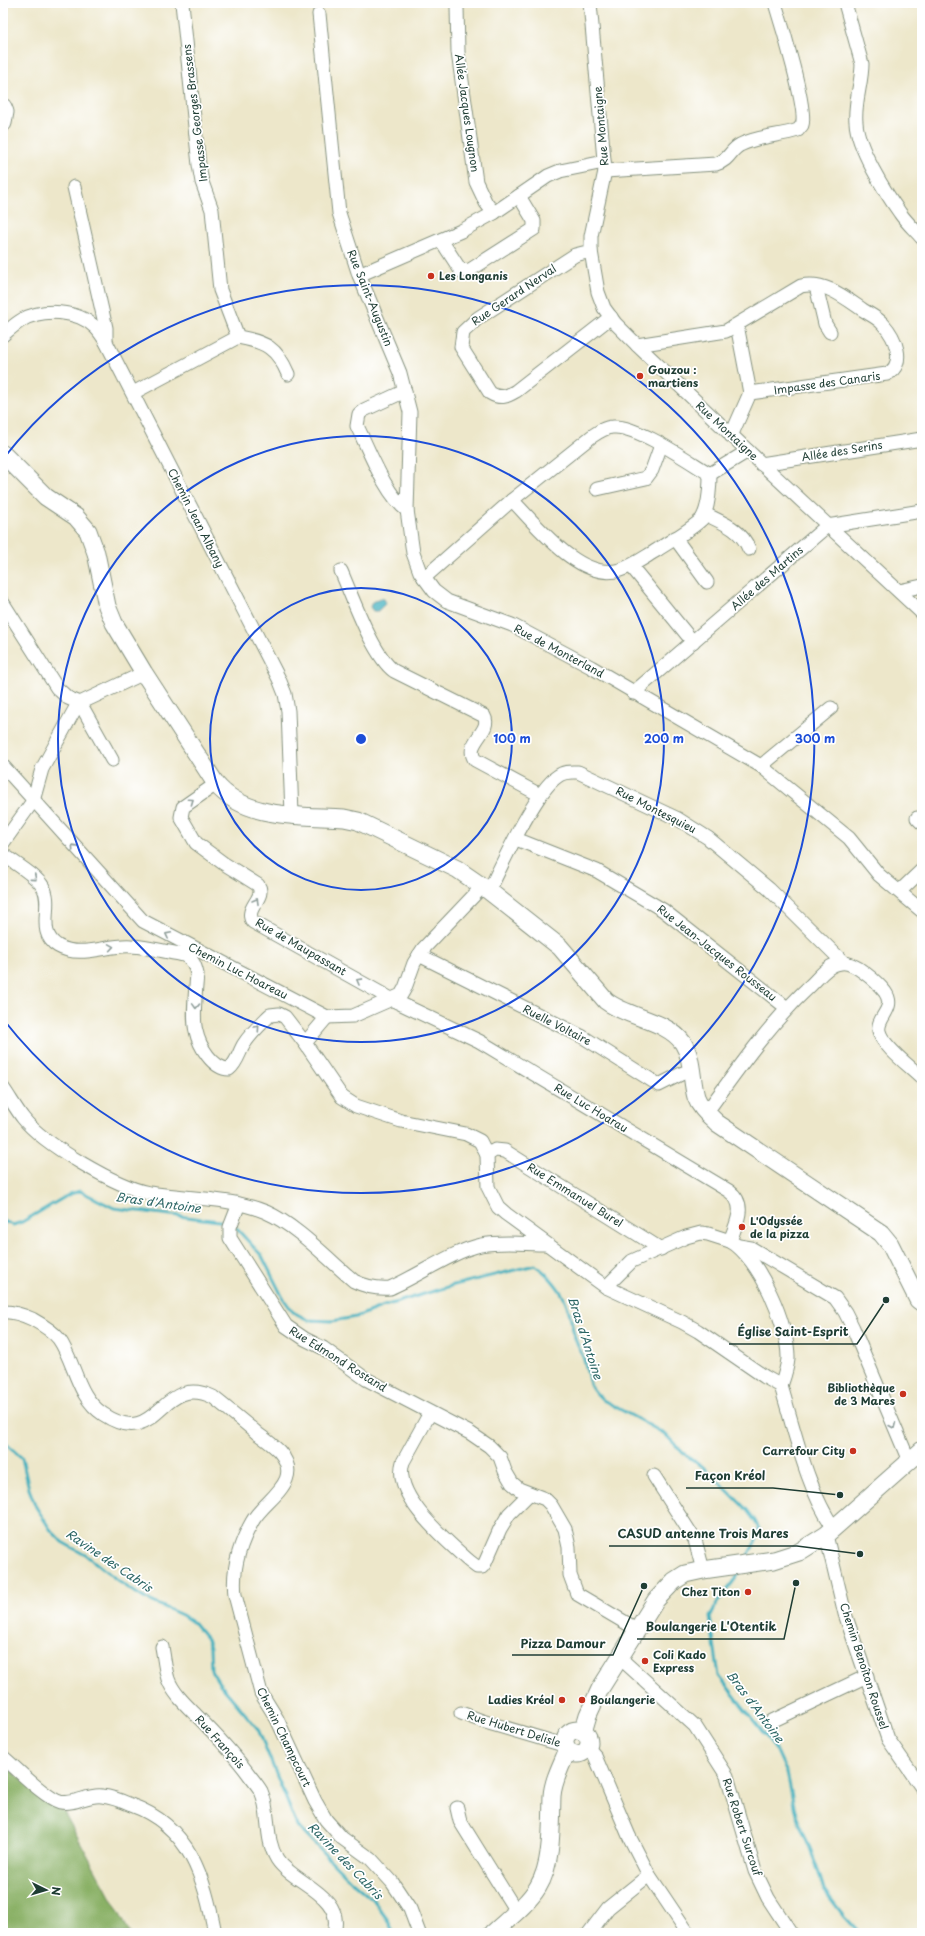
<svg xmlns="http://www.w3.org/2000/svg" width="925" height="1936" font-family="'Playpen Sans',sans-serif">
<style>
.forest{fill:#89b065;stroke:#54764c}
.water{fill:#43b1bf;stroke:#31777a}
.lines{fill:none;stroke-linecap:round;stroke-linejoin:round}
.stream{stroke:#43b1bf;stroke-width:3}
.minor-casing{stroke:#86927f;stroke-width:15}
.major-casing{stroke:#86927f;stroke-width:19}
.minor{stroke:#fff;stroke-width:13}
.major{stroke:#fff;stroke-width:17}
.oneway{stroke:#8f9e9a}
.ring{fill:none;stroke:#1d4ed8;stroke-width:2}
.poi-dot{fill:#c8321e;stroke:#fff;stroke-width:1.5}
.labels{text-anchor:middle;stroke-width:3.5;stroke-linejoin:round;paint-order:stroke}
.street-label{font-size:11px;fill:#1f3d34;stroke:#fff}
.poi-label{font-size:11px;font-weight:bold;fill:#1f3d34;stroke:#fff;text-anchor:start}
.water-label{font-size:12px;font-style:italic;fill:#2c6665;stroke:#fff}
.centre{fill:#1d4ed8;stroke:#fff;stroke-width:2}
.ring-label{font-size:12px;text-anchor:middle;font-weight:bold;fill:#1d4ed8;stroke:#fff;stroke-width:3.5;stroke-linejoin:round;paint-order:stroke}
.leader{fill:none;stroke:#1f3d34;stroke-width:1.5}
.callout-dot{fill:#1f3d34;stroke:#fff;stroke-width:1.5}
.callout-label{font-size:12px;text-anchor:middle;font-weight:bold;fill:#1f3d34;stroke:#fff;stroke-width:3.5;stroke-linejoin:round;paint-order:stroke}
</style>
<rect width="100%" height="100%" fill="#fff"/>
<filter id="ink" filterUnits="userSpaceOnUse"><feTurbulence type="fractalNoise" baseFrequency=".025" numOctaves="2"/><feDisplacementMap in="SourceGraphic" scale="8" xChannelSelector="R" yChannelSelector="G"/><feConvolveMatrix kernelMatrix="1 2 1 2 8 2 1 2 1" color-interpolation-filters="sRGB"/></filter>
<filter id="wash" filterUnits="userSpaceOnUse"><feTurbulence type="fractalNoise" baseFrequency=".012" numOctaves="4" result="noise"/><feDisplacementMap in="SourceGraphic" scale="16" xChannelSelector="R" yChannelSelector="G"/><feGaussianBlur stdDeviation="0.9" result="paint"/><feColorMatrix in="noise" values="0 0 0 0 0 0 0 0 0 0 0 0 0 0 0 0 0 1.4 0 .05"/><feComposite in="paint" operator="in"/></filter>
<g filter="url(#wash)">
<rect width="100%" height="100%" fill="#ede7ca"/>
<polygon class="forest" points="3,1764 64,1812 130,1933 3,1933"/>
<polygon class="water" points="381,598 384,599 386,603 378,611 373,611 370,607 372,602"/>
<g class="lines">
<g class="stream">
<polyline points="3,1221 13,1225 22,1222 70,1194 80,1191 114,1208 227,1222"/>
<path d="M236,1228L262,1256L283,1298L293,1312L308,1320L332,1321L356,1317L381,1307L454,1285L535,1265C549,1275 563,1291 568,1308C571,1317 572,1328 575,1338C577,1346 583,1354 585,1363C590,1383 587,1385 603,1400L665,1434L683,1453L702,1466L720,1483L747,1510L755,1521L759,1529L756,1541L746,1559"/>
<polyline points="3,1441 22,1458 29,1489 36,1507 50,1529 62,1542 87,1556 121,1583 144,1598 182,1615 194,1623 207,1639 210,1647 211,1670 219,1683 258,1729 297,1826 351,1881 373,1900 387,1919 394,1933"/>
<polyline points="741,1571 717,1603 710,1617 719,1676 776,1749 787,1773 796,1815 816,1864 824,1890 844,1916 860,1933"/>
<polyline points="3,1929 6,1933"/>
</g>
</g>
</g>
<g filter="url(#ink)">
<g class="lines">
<g class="minor-casing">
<g id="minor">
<path d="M182,3L199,165L202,182L212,210L220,290L238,337C266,342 277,348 288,374"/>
<polyline points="590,3 605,171 591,236 591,251 598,292 604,308 615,323 637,345 748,451 922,613"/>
<path d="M845,3L862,64C862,83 854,103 856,122C857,147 885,192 900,213C906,222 915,230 922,238"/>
<polyline points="457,7 458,52 476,182 486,203 494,213"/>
<polyline points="319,14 339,213 359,275 400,373 410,412 407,510 413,553 420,572 434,591 447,601 512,625 591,667 761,766 849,838 879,875 922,911"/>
<path d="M605,171L716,164C730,160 730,150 740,145C756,136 780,136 798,130C799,128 801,127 802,125C808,111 781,22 775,3"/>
<polyline points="74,187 106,328 106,342"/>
<polyline points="441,240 461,271 470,270 534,229 534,221 519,196"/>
<path d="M591,251L575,255L478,318L463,332L461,347L490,393C500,399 506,397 516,391L611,317"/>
<polyline points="359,275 461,231 494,213 548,176 560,171 604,162"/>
<polyline points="816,286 825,324 830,332"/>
<polyline points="737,325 750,393"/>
<path d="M3,335C9,330 15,324 22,320C43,308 77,310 95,327C99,331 103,337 106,342L279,679L285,694L288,711L292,814"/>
<path d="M637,345L726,331L801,286C825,281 844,297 863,310C869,314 878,318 883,324C895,337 907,364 887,374L750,393L731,436"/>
<path d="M405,391L364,410L359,414L357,426C369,450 386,496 407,510"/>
<polyline points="133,393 238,337"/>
<polyline points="761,464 922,439"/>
<polyline points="710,474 748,451"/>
<polyline points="597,489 646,478 652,470 661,445"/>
<path d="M512,500C537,525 580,582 620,570C633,566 645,557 657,550C672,540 689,531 702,519C709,507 710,488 710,474"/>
<path d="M705,514C723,523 741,529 749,549"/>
<polyline points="675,538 707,582"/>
<polyline points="631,566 693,642"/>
<path d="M341,571C352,596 373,656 394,671L484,716C493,731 463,743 475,760L540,795"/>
<path d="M424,578L512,500L591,437C598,432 605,427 613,427C637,425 688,461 710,474"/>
<polyline points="899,591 922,586"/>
<polyline points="3,603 57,688 68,698 80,703 112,760"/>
<polyline points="633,693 827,526 922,511"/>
<polyline points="3,766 143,921 327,1017 353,1016 401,995 405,988 414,963 423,949 482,887"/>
<polyline points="761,766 831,708"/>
<path d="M216,784L183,807L181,817L196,843L223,863L258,885C267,898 243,908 253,922L393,1000L479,1041L729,1191C748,1205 736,1223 730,1241C759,1257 789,1326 788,1359C787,1369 784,1377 781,1386"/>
<polyline points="917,818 922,823"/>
<polyline points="516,839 597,871 663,910 787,1008"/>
<polyline points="3,843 33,801 42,769 75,709 80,703 144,673"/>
<path d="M3,854C14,863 36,875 43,887C54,905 35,932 58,946C80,959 108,944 131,946C149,947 167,952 185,955C193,960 195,965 197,974C196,989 192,1018 196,1031C199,1046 213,1069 229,1069C237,1063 239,1052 244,1044C251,1033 261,1024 270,1015L279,1014L285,1017L305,1043L342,1097L356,1106L401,1121L466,1134L480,1141L487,1155L488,1187L498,1207L506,1214L606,1287L682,1322L698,1331L765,1377L781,1386C794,1429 808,1492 834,1528"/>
<path d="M489,891C502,864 536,790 558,776C564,771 571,772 578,772L678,819L708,838L769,889L843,962"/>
<polyline points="900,891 922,870"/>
<polyline points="419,955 583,1037 659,1085 683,1073 692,1071"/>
<polyline points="305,1043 327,1017"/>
<path d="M3,1088C10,1098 16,1109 23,1118C43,1144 117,1187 149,1193C188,1199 229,1197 266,1212C296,1225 328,1259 354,1281C366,1287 376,1289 390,1288C418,1276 453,1251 481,1245C502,1241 525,1244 546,1244"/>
<path d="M706,1113C740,1066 770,1023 812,984C820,976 829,964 841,963C854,961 877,982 885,992C897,1009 876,1017 879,1031C882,1046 911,1067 922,1078"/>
<polyline points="487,1155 495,1150 505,1151 661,1249"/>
<polyline points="239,1204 230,1227 230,1238 286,1326 305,1339 323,1348 366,1379 470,1433 489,1446 500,1457 505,1471 512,1483 519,1489 545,1499 551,1505 565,1529 569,1547 570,1575 577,1594 638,1630"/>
<polyline points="739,1246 751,1248 835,1298 845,1312 853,1328 909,1461"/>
<polyline points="606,1287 632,1261 686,1237 701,1233 708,1234 730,1241"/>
<path d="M3,1312C13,1311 23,1315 32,1319C41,1324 52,1330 59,1339C75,1362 77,1397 103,1414C160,1452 159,1372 213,1397C228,1409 243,1421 258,1434C265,1439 273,1445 279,1451C306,1482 264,1499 252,1522C239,1545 232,1568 235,1595L261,1693L277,1719L315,1801L326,1820L342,1838L371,1859L392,1882L410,1909L419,1933"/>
<path d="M430,1413L403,1462C392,1496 446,1540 469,1561L477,1567H482L485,1563L500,1529L509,1514L529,1494"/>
<polyline points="654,1476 695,1540 703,1570"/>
<polyline points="826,1535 845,1614 888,1739 922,1788"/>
<path d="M162,1647C164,1657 165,1669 168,1679C173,1693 186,1705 196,1715C216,1735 234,1754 250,1776C254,1781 258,1786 261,1791C271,1813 264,1838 277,1859C293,1884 345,1894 334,1933"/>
<polyline points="620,1658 695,1726 727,1776 755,1871 768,1898 791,1933"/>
<polyline points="461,1713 482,1721 560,1744 566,1745"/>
<polyline points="772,1721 867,1676"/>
<polyline points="588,1748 595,1756 629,1836 649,1875 688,1933"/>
<path d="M3,1757C16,1768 45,1798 60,1802C75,1805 88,1794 102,1796C112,1797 122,1801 131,1805C190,1826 204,1877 215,1933"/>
<polyline points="457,1808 460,1821 516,1911"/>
<polyline points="589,1933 608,1908 649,1875"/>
</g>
</g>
<g class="major-casing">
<g id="major">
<polyline points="3,107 5,112 3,123"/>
<path d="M3,454L46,497L76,517L88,531L96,553L107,606L114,623L144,673L216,784C246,820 302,815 344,818L358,821L457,869L489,891L560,947L606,1001C628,1018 667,1020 683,1043C693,1059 691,1079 696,1097C700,1108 709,1115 717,1123L881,1233L890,1244L918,1300L922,1303"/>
<circle cx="577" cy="1742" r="12"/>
<polyline points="583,1732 588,1715 600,1689 656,1600 674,1581 685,1574 703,1570 774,1560 799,1552 826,1535 922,1450"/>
<path d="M493,1933C508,1919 528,1904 538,1887C553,1863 551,1823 552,1796C553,1780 562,1764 568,1749"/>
</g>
</g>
<use href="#minor" class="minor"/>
<use href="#major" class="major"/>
</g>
<defs><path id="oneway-chevron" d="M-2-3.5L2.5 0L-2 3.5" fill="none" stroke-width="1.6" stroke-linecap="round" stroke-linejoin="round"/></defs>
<g class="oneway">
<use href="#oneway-chevron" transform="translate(191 801) rotate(-35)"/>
<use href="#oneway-chevron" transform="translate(74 847) rotate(-132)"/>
<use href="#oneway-chevron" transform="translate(34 878) rotate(40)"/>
<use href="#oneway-chevron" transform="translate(256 901) rotate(-60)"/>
<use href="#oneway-chevron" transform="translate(168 935) rotate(-153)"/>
<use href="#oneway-chevron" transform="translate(111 947) rotate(-9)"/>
<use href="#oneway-chevron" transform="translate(359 981) rotate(-151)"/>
<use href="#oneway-chevron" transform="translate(196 1006) rotate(92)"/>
<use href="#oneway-chevron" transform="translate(257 1028) rotate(-48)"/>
<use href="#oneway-chevron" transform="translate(893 1426) rotate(67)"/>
</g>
</g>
<g class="ring">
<circle cx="361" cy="739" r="151"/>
<circle cx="361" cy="739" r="303"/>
<path d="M3 459A454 454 0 1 1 3 1019"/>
</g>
<g class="poi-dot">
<circle cx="431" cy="276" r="4"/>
<circle cx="640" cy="376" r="4"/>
<circle cx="742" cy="1227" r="4"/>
<circle cx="903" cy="1394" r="4"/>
<circle cx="853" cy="1451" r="4"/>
<circle cx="748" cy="1592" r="4"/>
<circle cx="645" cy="1661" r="4"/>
<circle cx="562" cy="1700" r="4"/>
<circle cx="582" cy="1700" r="4"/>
</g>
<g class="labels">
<g class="street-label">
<text transform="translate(195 113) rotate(-97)" y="4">Impasse Georges Brassens</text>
<text transform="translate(467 113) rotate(82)" y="4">Allée Jacques Lougnon</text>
<text transform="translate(601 126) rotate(-95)" y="4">Rue Montaigne</text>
<text transform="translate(514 295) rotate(-34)" y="4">Rue Gerard Nerval</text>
<text transform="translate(370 298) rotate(68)" y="4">Rue Saint-Augustin</text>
<text transform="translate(827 383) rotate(-8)" y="4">Impasse des Canaris</text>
<text transform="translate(727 431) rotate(43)" y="4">Rue Montaigne</text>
<text transform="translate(842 451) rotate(-9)" y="4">Allée des Serins</text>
<text transform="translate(196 518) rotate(63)" y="4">Chemin Jean Albany</text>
<text transform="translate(767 578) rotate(-41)" y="4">Allée des Martins</text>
<text transform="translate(559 651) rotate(28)" y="4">Rue de Monterland</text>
<text transform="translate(656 810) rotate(27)" y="4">Rue Montesquieu</text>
<text transform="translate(301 947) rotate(30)" y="4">Rue de Maupassant</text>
<text transform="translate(717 953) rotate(38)" y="4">Rue Jean-Jacques Rousseau</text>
<text transform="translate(238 971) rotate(27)" y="4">Chemin Luc Hoareau</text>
<text transform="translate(557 1025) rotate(27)" y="4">Ruelle Voltaire</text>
<text transform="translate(591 1108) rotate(31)" y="4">Rue Luc Hoarau</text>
<text transform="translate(575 1195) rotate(32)" y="4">Rue Emmanuel Burel</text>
<text transform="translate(338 1359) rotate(32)" y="4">Rue Edmond Rostand</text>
<text transform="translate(864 1666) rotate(72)" y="4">Chemin Benoîton Roussel</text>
<text transform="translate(514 1729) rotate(17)" y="4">Rue Hubert Delisle</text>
<text transform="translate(284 1737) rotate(64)" y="4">Chemin Champcourt</text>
<text transform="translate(220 1742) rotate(48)" y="4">Rue François</text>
<text transform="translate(742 1827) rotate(72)" y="4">Rue Robert Surcouf</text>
</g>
<g class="poi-label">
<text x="439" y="280">Les Longanis</text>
<text x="648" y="374">Gouzou :<tspan x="648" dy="13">martiens</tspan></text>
<text x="750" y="1225">L'Odyssée<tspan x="750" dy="13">de la pizza</tspan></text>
<text x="895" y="1392" text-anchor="end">Bibliothèque<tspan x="895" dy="13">de 3 Mares</tspan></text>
<text x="845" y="1455" text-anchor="end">Carrefour City</text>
<text x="740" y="1596" text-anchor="end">Chez Titon</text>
<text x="653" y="1659">Coli Kado<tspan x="653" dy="13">Express</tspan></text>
<text x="554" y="1704" text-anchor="end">Ladies Kréol</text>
<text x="590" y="1704">Boulangerie</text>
</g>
<g class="water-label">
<text transform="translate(158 1203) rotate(8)" y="4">Bras d'Antoine</text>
<text transform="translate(585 1338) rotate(72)" y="4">Bras d'Antoine</text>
<text transform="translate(109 1561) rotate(34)" y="4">Ravine des Cabris</text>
<text transform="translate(755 1707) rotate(53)" y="4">Bras d'Antoine</text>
<text transform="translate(345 1861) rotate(46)" y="4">Ravine des Cabris</text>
</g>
</g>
<circle cx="361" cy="739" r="6" class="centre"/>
<g class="ring-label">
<text x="512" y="743">100 m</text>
<text x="664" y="743">200 m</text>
<text x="815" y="743">300 m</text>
</g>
<path class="leader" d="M886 1300L857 1344H729M840 1495L773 1488H686M860 1554L797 1546H609M796 1583L784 1639H637M644 1586L613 1655H512"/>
<g class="callout-dot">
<circle cx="886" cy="1300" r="4"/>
<circle cx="840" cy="1495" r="4"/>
<circle cx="860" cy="1554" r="4"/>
<circle cx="796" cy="1583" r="4"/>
<circle cx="644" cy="1586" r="4"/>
</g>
<g class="callout-label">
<text x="793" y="1336">Église Saint-Esprit</text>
<text x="730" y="1480">Façon Kréol</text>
<text x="703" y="1538">CASUD antenne Trois Mares</text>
<text x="711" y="1631">Boulangerie L'Otentik</text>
<text x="563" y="1648">Pizza Damour</text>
</g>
<rect width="925" height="1936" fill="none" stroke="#fff" stroke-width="16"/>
<g transform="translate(46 1890) rotate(95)" stroke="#ffffff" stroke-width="3" paint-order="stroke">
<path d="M0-3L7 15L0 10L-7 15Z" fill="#1f3d34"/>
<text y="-6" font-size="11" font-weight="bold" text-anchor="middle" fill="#1f3d34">N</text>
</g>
</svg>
